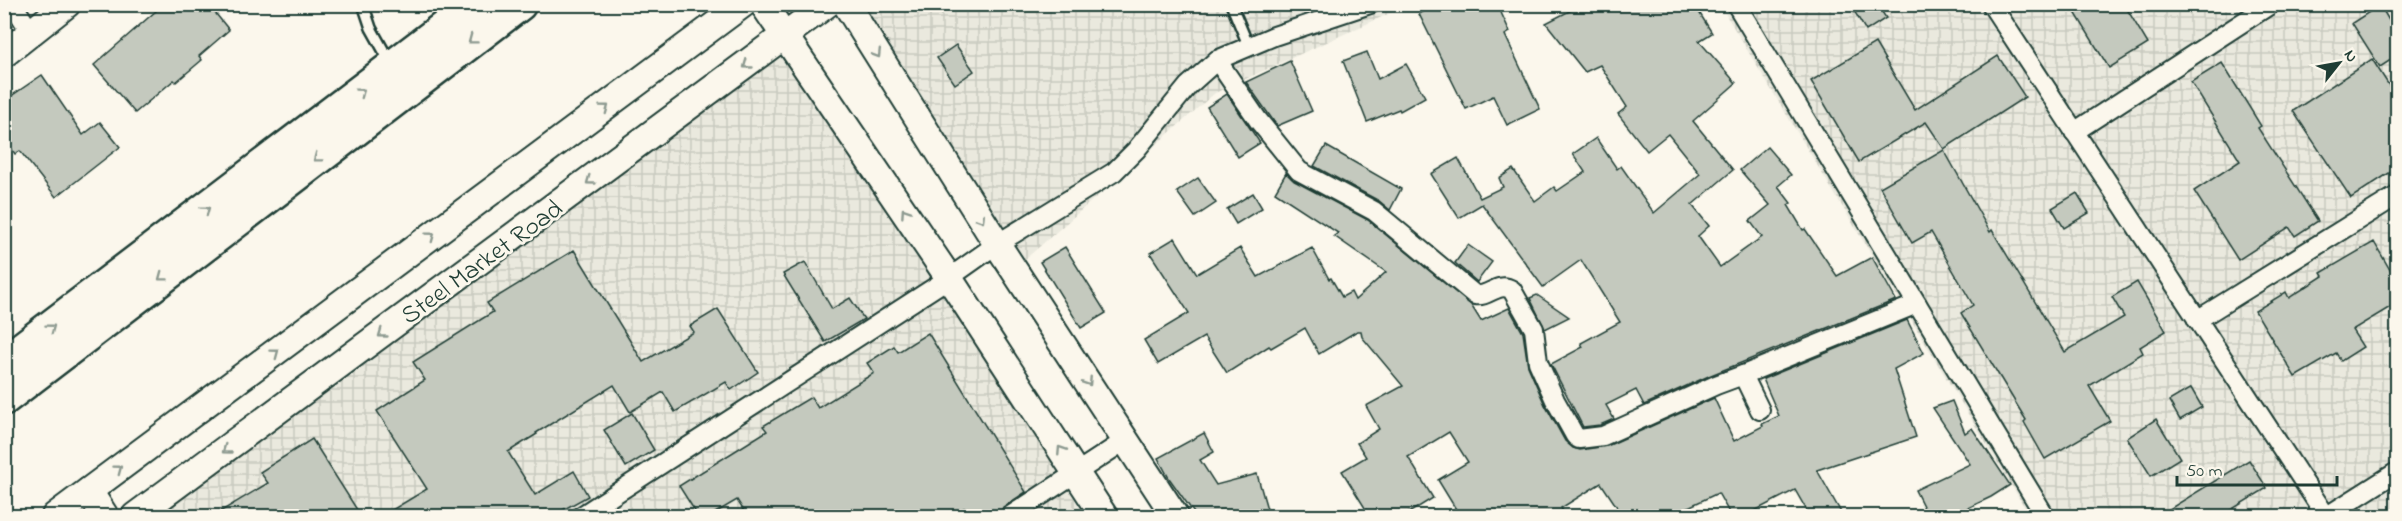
<svg xmlns="http://www.w3.org/2000/svg" width="2402" height="521" font-family="'Indie Flower',sans-serif">
<style>
.industrial{fill:url(#industrial-grid)}
.building{fill:#c4c9be;stroke:#1f3d34;stroke-width:1.5}
.lines{fill:none;stroke-linecap:round;stroke-linejoin:round}
.lane-casing{stroke:#1f3d34;stroke-width:14}
.street-casing{stroke:#1f3d34;stroke-width:22}
.secondary-casing{stroke:#1f3d34;stroke-width:30}
.highway-casing{stroke:#1f3d34;stroke-width:38}
.lane{stroke:#fbf7ec;stroke-width:9}
.street{stroke:#fbf7ec;stroke-width:18}
.secondary{stroke:#fbf7ec;stroke-width:26}
.highway{stroke:#fbf7ec;stroke-width:33}
.oneway{stroke:#8d9a90}
.labels{text-anchor:middle;stroke-width:6;stroke-linejoin:round;paint-order:stroke}
.street-label{font-size:26px;fill:#1f3d34;stroke:#fbf7ec}
</style>
<defs>
<pattern id="industrial-grid" width="8" height="8" patternUnits="userSpaceOnUse" patternTransform="scale(1.5)"><rect width="8" height="8" fill="#eae9de"/><path d="M0 4h8M4 0v8" fill="none" stroke="#c8c9bf"/></pattern>
</defs>
<rect width="100%" height="100%" fill="#fbf7ec"/>
<filter id="ink" filterUnits="userSpaceOnUse"><feTurbulence type="fractalNoise" baseFrequency=".0167" numOctaves="2"/><feDisplacementMap in="SourceGraphic" scale="12" xChannelSelector="R" yChannelSelector="G"/><feConvolveMatrix kernelMatrix="1 2 1 2 8 2 1 2 1" color-interpolation-filters="sRGB"/></filter>
<g filter="url(#ink)">
<g class="industrial">
<polygon points="844,5 1408,5 1215,93 1007,275"/>
<polygon points="1720,5 2397,5 2397,516 2030,516"/>
<polygon points="796,36 1085,516 156,516"/>
</g>
<g class="building">
<polygon points="164,4 208,4 229,30 199,56 202,60 176,82 174,80 135,113 94,65"/>
<polygon points="1437,4 1497,4 1510,32 1505,35 1540,109 1507,125 1493,96 1466,109 1419,14"/>
<polygon points="1583,4 1694,4 1712,33 1699,41 1736,83 1693,121 1733,170 1692,205 1709,226 1698,236 1720,267 1762,237 1750,221 1770,205 1740,170 1767,147 1791,175 1778,186 1791,203 1788,205 1803,230 1805,229 1837,276 1872,257 1896,300 1711,375 1644,405 1636,390 1606,405 1614,419 1600,425 1583,427 1551,364 1583,347 1581,343 1620,322 1581,260 1543,287 1482,204 1459,218 1431,174 1458,158 1480,198 1503,187 1499,178 1513,169 1535,201 1554,187 1557,191 1585,172 1573,154 1596,138 1617,169 1621,166 1654,213 1700,174 1668,134 1647,151 1618,114 1627,107 1600,65 1585,72 1546,23"/>
<polygon points="1850,4 1877,4 1886,18 1866,31"/>
<polygon points="2070,4 2124,4 2148,44 2109,68"/>
<polygon points="2380,5 2397,34 2397,56 2380,67 2352,23"/>
<polygon points="1875,43 1915,110 1998,56 2025,97 1944,149 1926,122 1859,162 1811,81"/>
<polygon points="956,45 974,71 955,84 937,58"/>
<polygon points="1367,52 1378,79 1406,64 1425,97 1400,111 1399,109 1367,122 1343,61"/>
<polygon points="2372,59 2397,98 2397,168 2351,198 2293,111"/>
<polygon points="1290,61 1312,111 1277,126 1246,82"/>
<polygon points="2222,63 2261,126 2258,128 2318,221 2295,236 2289,227 2238,260 2194,191 2240,161 2191,82"/>
<polygon points="42,75 83,135 100,122 120,147 56,197 20,151 15,154 4,138 4,101"/>
<polygon points="1227,94 1260,143 1238,157 1207,107"/>
<polygon points="1326,146 1401,189 1390,210 1379,201 1314,166"/>
<polygon points="1944,150 1990,232 1992,230 2065,352 2124,317 2112,297 2137,282 2166,331 2140,347 2143,353 2089,386 2110,421 2045,459 2024,422 2026,420 1961,313 1973,305 1931,232 1912,243 1880,187"/>
<polygon points="1286,173 1294,181 1368,220 1471,305 1481,321 1509,308 1523,333 1528,366 1545,405 1565,441 1573,448 1580,450 1607,446 1714,398 1734,441 1763,426 1762,424 1779,416 1763,379 1907,320 1924,353 1894,369 1916,437 1817,470 1843,516 1810,516 1795,490 1745,516 1731,516 1718,493 1669,516 1623,516 1601,483 1561,508 1566,516 1460,516 1438,480 1468,462 1449,432 1408,457 1433,498 1404,516 1370,516 1342,471 1366,457 1357,443 1379,429 1366,406 1403,386 1362,337 1361,331 1357,331 1319,354 1305,328 1271,348 1269,346 1227,373 1204,337 1158,364 1144,340 1189,313 1150,253 1175,238 1197,274 1240,248 1258,277 1312,248 1329,279 1331,278 1342,297 1351,292 1355,300 1386,272 1334,236 1338,233 1275,192"/>
<polygon points="1198,178 1216,203 1195,217 1177,192"/>
<polygon points="1253,193 1262,208 1236,224 1227,209"/>
<polygon points="2077,193 2089,213 2064,228 2052,208"/>
<polygon points="2374,242 2397,282 2397,303 2352,330 2363,347 2341,361 2336,353 2295,377 2255,311 2286,292 2289,298 2323,276 2321,273"/>
<polygon points="1468,245 1492,262 1477,282 1455,263"/>
<polygon points="1065,247 1106,313 1081,328 1040,262"/>
<polygon points="574,250 643,362 694,332 690,326 718,309 758,372 731,390 726,382 675,412 663,392 630,412 614,385 536,433 537,434 508,452 535,495 574,471 588,496 552,516 382,516 427,489 377,411 425,380 413,362 493,312 487,303"/>
<polygon points="805,262 832,309 850,298 864,319 825,342 783,274"/>
<polygon points="1537,295 1569,317 1545,329 1530,298"/>
<polygon points="928,333 1026,492 1003,507 999,516 970,516 964,508 951,516 747,516 737,500 710,516 698,516 679,486 767,431 763,426 811,397 818,408 874,373 867,363 894,346 898,352"/>
<polygon points="2191,388 2202,407 2180,420 2169,401"/>
<polygon points="1952,401 1965,433 1972,428 2010,485 1991,497 1951,516 1928,516 1915,490 1970,464 1933,408"/>
<polygon points="632,413 654,450 626,467 604,430"/>
<polygon points="2156,419 2180,458 2151,476 2127,438"/>
<polygon points="1204,433 1214,452 1200,460 1216,485 1257,474 1269,516 1196,516 1169,478 1158,458"/>
<polygon points="312,439 361,516 213,516 268,483 260,472"/>
<polygon points="2249,460 2267,488 2221,516 2158,516"/>
</g>
<g class="lines">
<g class="lane-casing">
<g id="lane">
<polyline points="363,4 371,28 390,62"/>
<polyline points="1231,4 1249,47"/>
</g>
</g>
<g class="street-casing">
<g id="street">
<polyline points="13,4 31,33"/>
<polyline points="1736,4 2045,516"/>
<polyline points="1991,4 2326,516"/>
<path d="M1217,60L1258,120L1299,171L1374,211L1475,295C1489,298 1497,281 1512,290L1534,329L1538,362L1555,400L1575,436L1579,439L1603,436L1716,385L1743,375"/>
<polyline points="2074,132 2271,4"/>
<polyline points="2197,320 2398,195"/>
<polyline points="1760,410 1743,375 1917,304"/>
<polyline points="581,516 949,278 997,244 1114,172 1136,150 1188,86 1217,60 1274,36 1370,4"/>
<polyline points="1010,516 1126,440"/>
<polyline points="2327,516 2398,471"/>
</g>
</g>
<g class="secondary-casing">
<g id="secondary">
<polyline points="763,4 949,278 1104,516"/>
<polyline points="846,4 997,244 1175,516"/>
<polyline points="4,54 67,4"/>
<polyline points="89,491 105,516"/>
<polyline points="55,516 743,4"/>
<polyline points="135,516 827,4"/>
</g>
</g>
<g class="highway-casing">
<g id="highway">
<polyline points="4,363 476,4"/>
<polyline points="4,398 519,4"/>
</g>
</g>
<use href="#lane" class="lane"/>
<use href="#street" class="street"/>
<use href="#secondary" class="secondary"/>
<use href="#highway" class="highway"/>
</g>
<defs><path id="oneway-chevron" d="M-2-3.5L2.5 0L-2 3.5" fill="none" stroke-width="1.6" stroke-linecap="round" stroke-linejoin="round" transform="scale(1.5)"/></defs>
<g class="oneway">
<use href="#oneway-chevron" transform="translate(472 40) rotate(143)"/>
<use href="#oneway-chevron" transform="translate(877 54) rotate(58)"/>
<use href="#oneway-chevron" transform="translate(747 65) rotate(144)"/>
<use href="#oneway-chevron" transform="translate(361 92) rotate(-37)"/>
<use href="#oneway-chevron" transform="translate(605 108) rotate(-37)"/>
<use href="#oneway-chevron" transform="translate(317 158) rotate(143)"/>
<use href="#oneway-chevron" transform="translate(590 181) rotate(144)"/>
<use href="#oneway-chevron" transform="translate(206 210) rotate(-37)"/>
<use href="#oneway-chevron" transform="translate(905 212) rotate(-124)"/>
<use href="#oneway-chevron" transform="translate(981 219) rotate(58)"/>
<use href="#oneway-chevron" transform="translate(431 236) rotate(-37)"/>
<use href="#oneway-chevron" transform="translate(162 277) rotate(143)"/>
<use href="#oneway-chevron" transform="translate(51 328) rotate(-37)"/>
<use href="#oneway-chevron" transform="translate(382 334) rotate(144)"/>
<use href="#oneway-chevron" transform="translate(275 353) rotate(-37)"/>
<use href="#oneway-chevron" transform="translate(1088 382) rotate(57)"/>
<use href="#oneway-chevron" transform="translate(226 450) rotate(144)"/>
<use href="#oneway-chevron" transform="translate(1061 450) rotate(-123)"/>
<use href="#oneway-chevron" transform="translate(118 469) rotate(-37)"/>
</g>
</g>
<g class="labels">
<g class="street-label">
<text transform="translate(481 261) rotate(-36)" y="9">Steel Market Road</text>
</g>
</g>
<rect width="2402" height="521" fill="none" stroke="#fbf7ec" stroke-width="24"/>
<rect x="12" y="12" width="2378" height="497" fill="none" stroke="#1f3d34" stroke-width="2" filter="url(#ink)"/>
<g transform="translate(2339 63) rotate(59)" stroke="#fbf7ec" stroke-width="4.5" paint-order="stroke">
<path d="M0-4.5L10 22L0 15L-10 22Z" fill="#1f3d34"/>
<text y="-9" font-size="16" font-weight="bold" text-anchor="middle" fill="#1f3d34">N</text>
</g>
<path d="M2177 476v9h160v-9" fill="none" stroke="#1f3d34" stroke-width="3"/>
<text x="2186" y="476" font-size="18" fill="#1f3d34" stroke="#fbf7ec" stroke-width="4.5" paint-order="stroke">50 m</text>
</svg>
